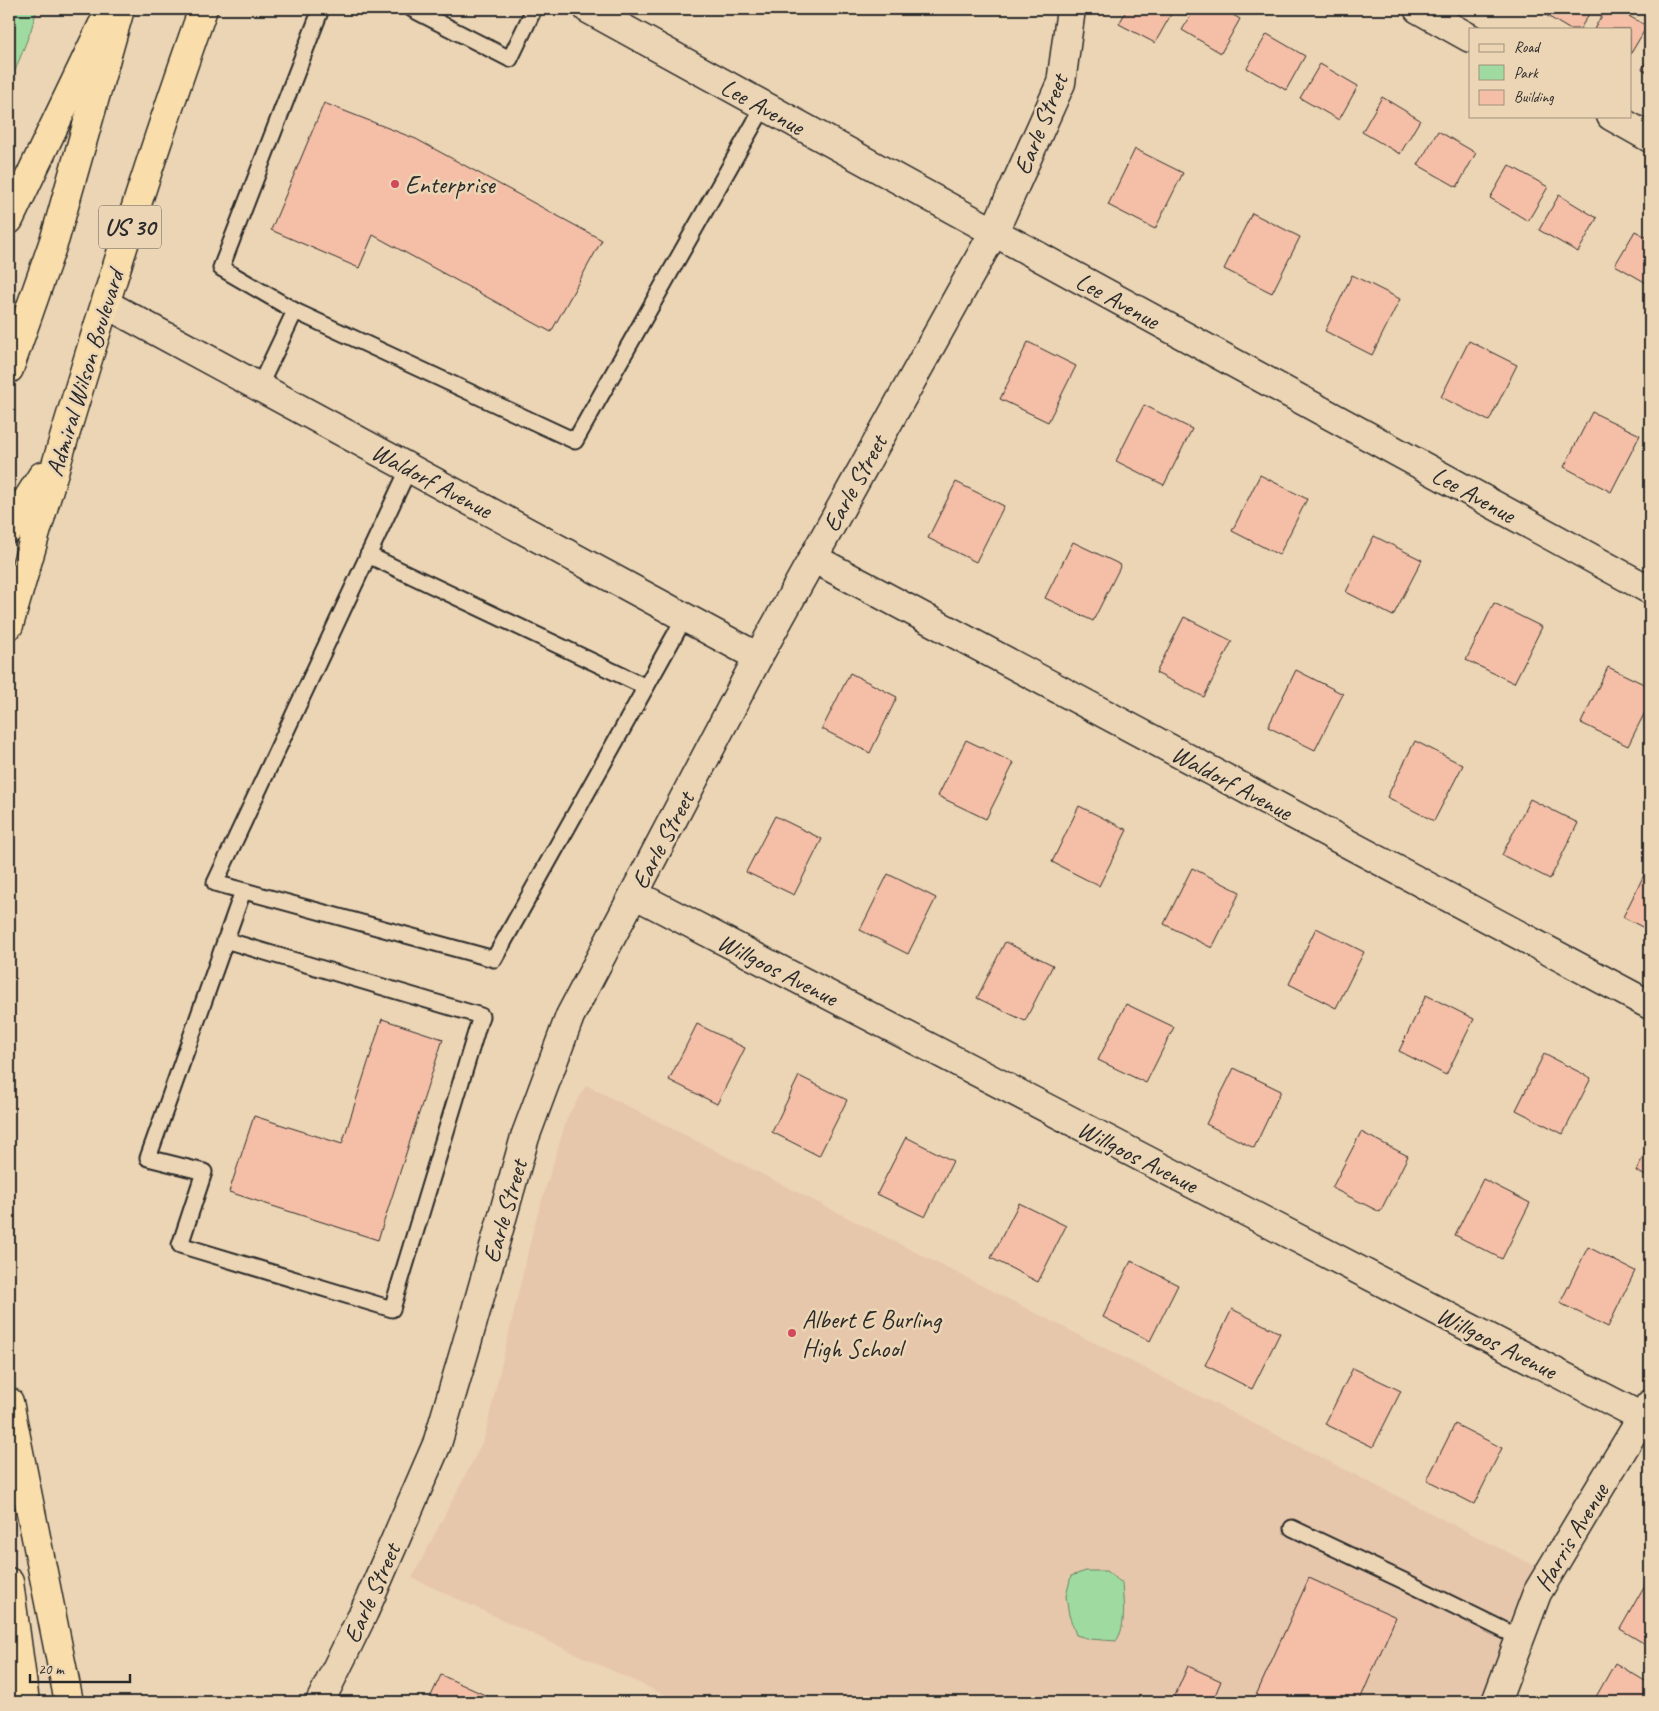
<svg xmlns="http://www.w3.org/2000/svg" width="1659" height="1711" font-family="Caveat,sans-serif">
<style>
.built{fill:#e7c7ab}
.green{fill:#9fdba1;stroke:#658366}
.building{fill:#f5bfa7;stroke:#2b2b2b}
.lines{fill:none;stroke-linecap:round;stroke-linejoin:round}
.service-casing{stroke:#2b2b2b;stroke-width:19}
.minor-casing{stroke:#2b2b2b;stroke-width:31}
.trunk-casing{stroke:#2b2b2b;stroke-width:31}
.service{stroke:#ecd5b4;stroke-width:15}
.minor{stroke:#ecd5b4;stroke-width:28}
.trunk{stroke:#f9deab;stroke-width:28}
.poi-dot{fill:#d1495b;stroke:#ecd5b4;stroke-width:2}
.labels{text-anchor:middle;stroke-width:5;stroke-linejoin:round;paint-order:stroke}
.shield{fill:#ecd5b4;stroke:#655e54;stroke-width:1}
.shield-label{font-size:24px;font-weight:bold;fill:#2b2b2b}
.street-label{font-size:25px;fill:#2b2b2b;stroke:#ecd5b4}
.poi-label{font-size:25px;fill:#2b2b2b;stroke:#ecd5b4;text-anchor:start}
</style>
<rect width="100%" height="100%" fill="#ecd5b4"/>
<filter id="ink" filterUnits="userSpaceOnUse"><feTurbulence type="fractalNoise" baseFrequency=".02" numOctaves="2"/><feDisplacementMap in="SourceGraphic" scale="10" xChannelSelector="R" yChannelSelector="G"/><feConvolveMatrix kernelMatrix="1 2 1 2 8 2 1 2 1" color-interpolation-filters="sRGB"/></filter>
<g filter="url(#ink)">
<polygon class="built" points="586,1085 1539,1568 1484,1702 680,1702 412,1578 484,1439 534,1226 567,1118"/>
<g class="green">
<polygon points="9,9 37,9 31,30 9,86"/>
<path d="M1086,1571H1106L1122,1583C1123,1602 1127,1626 1116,1641L1090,1639L1076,1635L1069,1615L1066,1596L1071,1576Z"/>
</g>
<g class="building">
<polygon points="1127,9 1174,9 1155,43 1119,24"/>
<polygon points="1195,9 1223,9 1240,19 1221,53 1182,30"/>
<polygon points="1541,9 1592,9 1580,29 1569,29 1539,11"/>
<polygon points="1606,9 1616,9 1647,26 1630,55 1630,29 1594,29"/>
<polygon points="1267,34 1305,56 1286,90 1247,68"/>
<polygon points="1650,55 1650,74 1642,69"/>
<polygon points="1320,64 1358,86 1339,120 1300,98"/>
<polygon points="1382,97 1420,120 1400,154 1362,132"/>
<polygon points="324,103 416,139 602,240 551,332 373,235 359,268 271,230"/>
<polygon points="1438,131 1476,153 1457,187 1418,165"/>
<polygon points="1135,149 1183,173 1155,229 1108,205"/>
<polygon points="1509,165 1548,187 1528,221 1490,198"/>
<polygon points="1559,195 1597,218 1578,252 1539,230"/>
<polygon points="1252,213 1300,237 1272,293 1224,269"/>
<polygon points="1635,231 1650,239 1650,285 1615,265"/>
<polygon points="1352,275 1400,299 1372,355 1325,331"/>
<polygon points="1469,341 1517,365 1489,421 1441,397"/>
<polygon points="1028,342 1076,366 1048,422 1000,399"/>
<polygon points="1144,405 1192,429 1164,485 1116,461"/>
<polygon points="1592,412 1640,435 1611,492 1564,467"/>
<polygon points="1260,475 1307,499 1279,555 1232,531"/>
<polygon points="956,482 1004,506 976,562 928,538"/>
<polygon points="1374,536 1422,560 1393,616 1346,592"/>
<polygon points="1073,542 1121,565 1093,621 1045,598"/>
<polygon points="1494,603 1542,627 1514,683 1466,660"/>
<polygon points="1184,617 1232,641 1204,697 1156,673"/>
<polygon points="1608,667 1650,687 1650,702 1628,746 1581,723"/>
<polygon points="1296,670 1343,694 1315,750 1268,727"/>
<polygon points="850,673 897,697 870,753 822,729"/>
<polygon points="966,740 1014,763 986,819 938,796"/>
<polygon points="1415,741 1463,765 1434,821 1387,797"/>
<polygon points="1530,799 1578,823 1550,879 1502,855"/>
<polygon points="1079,806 1127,830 1099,886 1052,862"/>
<polygon points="775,816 822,839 794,895 746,872"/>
<polygon points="1650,863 1650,931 1623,917"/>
<polygon points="1192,868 1240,892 1212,948 1164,924"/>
<polygon points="888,874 936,898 908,954 860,930"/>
<polygon points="1316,928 1364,952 1336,1008 1289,984"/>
<polygon points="1005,942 1053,965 1025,1021 977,998"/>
<polygon points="1426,995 1474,1019 1446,1075 1399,1051"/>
<polygon points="1126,1004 1174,1027 1146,1083 1098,1060"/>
<polygon points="382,1019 443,1039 378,1240 229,1192 254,1116 342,1144"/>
<polygon points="697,1024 745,1048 717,1104 669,1080"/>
<polygon points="1544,1054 1591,1078 1563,1134 1516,1110"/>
<polygon points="1234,1068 1281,1091 1254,1148 1206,1124"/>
<polygon points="799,1076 847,1100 819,1156 772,1132"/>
<polygon points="1361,1132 1408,1156 1380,1212 1332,1188"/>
<polygon points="906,1137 953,1161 925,1217 877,1194"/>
<polygon points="1650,1143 1650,1178 1636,1171"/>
<polygon points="1483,1179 1530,1203 1502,1259 1455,1235"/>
<polygon points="1019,1203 1066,1226 1038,1282 991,1258"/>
<polygon points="1588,1247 1635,1271 1608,1327 1560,1303"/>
<polygon points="1131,1261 1178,1285 1150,1341 1103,1317"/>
<polygon points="1232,1309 1280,1333 1252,1389 1205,1365"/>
<polygon points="1353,1368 1401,1391 1373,1447 1325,1424"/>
<polygon points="1455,1424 1502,1448 1474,1504 1427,1480"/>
<polygon points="1650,1576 1650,1647 1620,1629"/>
<polygon points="1309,1578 1396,1617 1359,1702 1253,1702"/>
<polygon points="1615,1663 1650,1684 1650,1702 1593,1702"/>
<polygon points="1188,1666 1221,1681 1214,1698 1224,1702 1172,1702"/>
<polygon points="441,1675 487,1696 484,1702 428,1702"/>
</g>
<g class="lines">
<g class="service-casing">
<g id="service">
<polyline points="412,9 510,59 534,9"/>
<polyline points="295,311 575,441 764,106"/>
<polyline points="259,387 295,311 221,268 321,9"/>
<polyline points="409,468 215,883 494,959 685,617"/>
<polyline points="368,555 646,687"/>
<polyline points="225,940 481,1016 392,1309 180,1245 204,1172 148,1158 243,891"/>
<polyline points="1292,1528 1406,1582 1520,1638"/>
</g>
</g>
<g class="minor-casing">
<g id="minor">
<polyline points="588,9 994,232 1650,590"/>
<polyline points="1418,9 1470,38"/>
<polyline points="1611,116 1650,138"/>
<polyline points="106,304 758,657"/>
<polyline points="813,558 1650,1005"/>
<polyline points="634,894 1642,1417"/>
<polyline points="320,1702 364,1612 437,1444 466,1346 525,1137 570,1016 758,657 994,232 1061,83 1071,9"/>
<path id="s1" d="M1496,1702L1537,1593L1650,1404"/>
</g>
</g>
<g class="trunk-casing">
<g id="trunk">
<polyline points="9,220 102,26"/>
<polyline points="9,369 55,238 120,9"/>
<polyline points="9,529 42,476"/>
<path d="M9,625C69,418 131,212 203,9"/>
<polyline points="9,1402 69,1702"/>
<polyline points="9,1582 25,1702"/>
</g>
</g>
<use href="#service" class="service"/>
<use href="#minor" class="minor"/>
<use href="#trunk" class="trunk"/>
</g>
</g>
<g class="poi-dot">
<circle cx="395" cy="184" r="5"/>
<circle cx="792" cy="1333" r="5"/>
</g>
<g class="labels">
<rect class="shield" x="99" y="205.5" width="62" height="43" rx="4"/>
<g class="shield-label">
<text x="130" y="235">US 30</text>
</g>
<g class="street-label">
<text transform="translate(763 106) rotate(29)" y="9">Lee Avenue</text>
<text transform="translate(1040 124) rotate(-68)" y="9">Earle Street</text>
<text transform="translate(1118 300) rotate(29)" y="9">Lee Avenue</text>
<text transform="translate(84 373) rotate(-73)" y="9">Admiral Wilson Boulevard</text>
<text transform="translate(432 480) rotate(28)" y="9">Waldorf Avenue</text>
<text transform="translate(854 483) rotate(-61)" y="9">Earle Street</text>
<text transform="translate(1474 494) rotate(29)" y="9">Lee Avenue</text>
<text transform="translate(1232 782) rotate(28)" y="9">Waldorf Avenue</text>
<text transform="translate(662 840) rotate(-62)" y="9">Earle Street</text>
<text transform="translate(778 969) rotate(27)" y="9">Willgoos Avenue</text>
<text transform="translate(1138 1156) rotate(27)" y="9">Willgoos Avenue</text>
<text transform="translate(504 1211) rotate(-74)" y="9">Earle Street</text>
<text transform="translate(1497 1342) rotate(27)" y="9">Willgoos Avenue</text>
<text dy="9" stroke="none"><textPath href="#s1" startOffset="182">Harris Avenue</textPath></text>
<text transform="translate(371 1593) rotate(-66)" y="9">Earle Street</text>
</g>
<g class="poi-label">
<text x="405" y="193">Enterprise</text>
<text x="802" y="1328">Albert E Burling<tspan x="802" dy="29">High School</tspan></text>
</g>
</g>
<rect width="1659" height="1711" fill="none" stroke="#ecd5b4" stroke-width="30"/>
<rect x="15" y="15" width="1629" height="1681" fill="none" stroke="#2b2b2b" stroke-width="2" filter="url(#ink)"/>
<rect x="1469" y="28" width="162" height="90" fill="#ecd5b4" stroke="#9f917d"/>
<rect x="1479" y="44" width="25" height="8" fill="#ecd5b4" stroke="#9f917d"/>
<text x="1514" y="52" font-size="15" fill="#2b2b2b">Road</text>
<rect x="1479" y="65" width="25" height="15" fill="#9fdba1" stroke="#9f917d"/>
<text x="1514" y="78" font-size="15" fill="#2b2b2b">Park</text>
<rect x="1479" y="90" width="25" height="15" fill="#f5bfa7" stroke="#9f917d"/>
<text x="1514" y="102" font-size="15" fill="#2b2b2b">Building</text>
<path d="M30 1674v8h100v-8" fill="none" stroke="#2b2b2b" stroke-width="2.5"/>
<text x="38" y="1674" font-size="15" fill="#2b2b2b" stroke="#ecd5b4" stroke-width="4" paint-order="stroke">20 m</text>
</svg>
